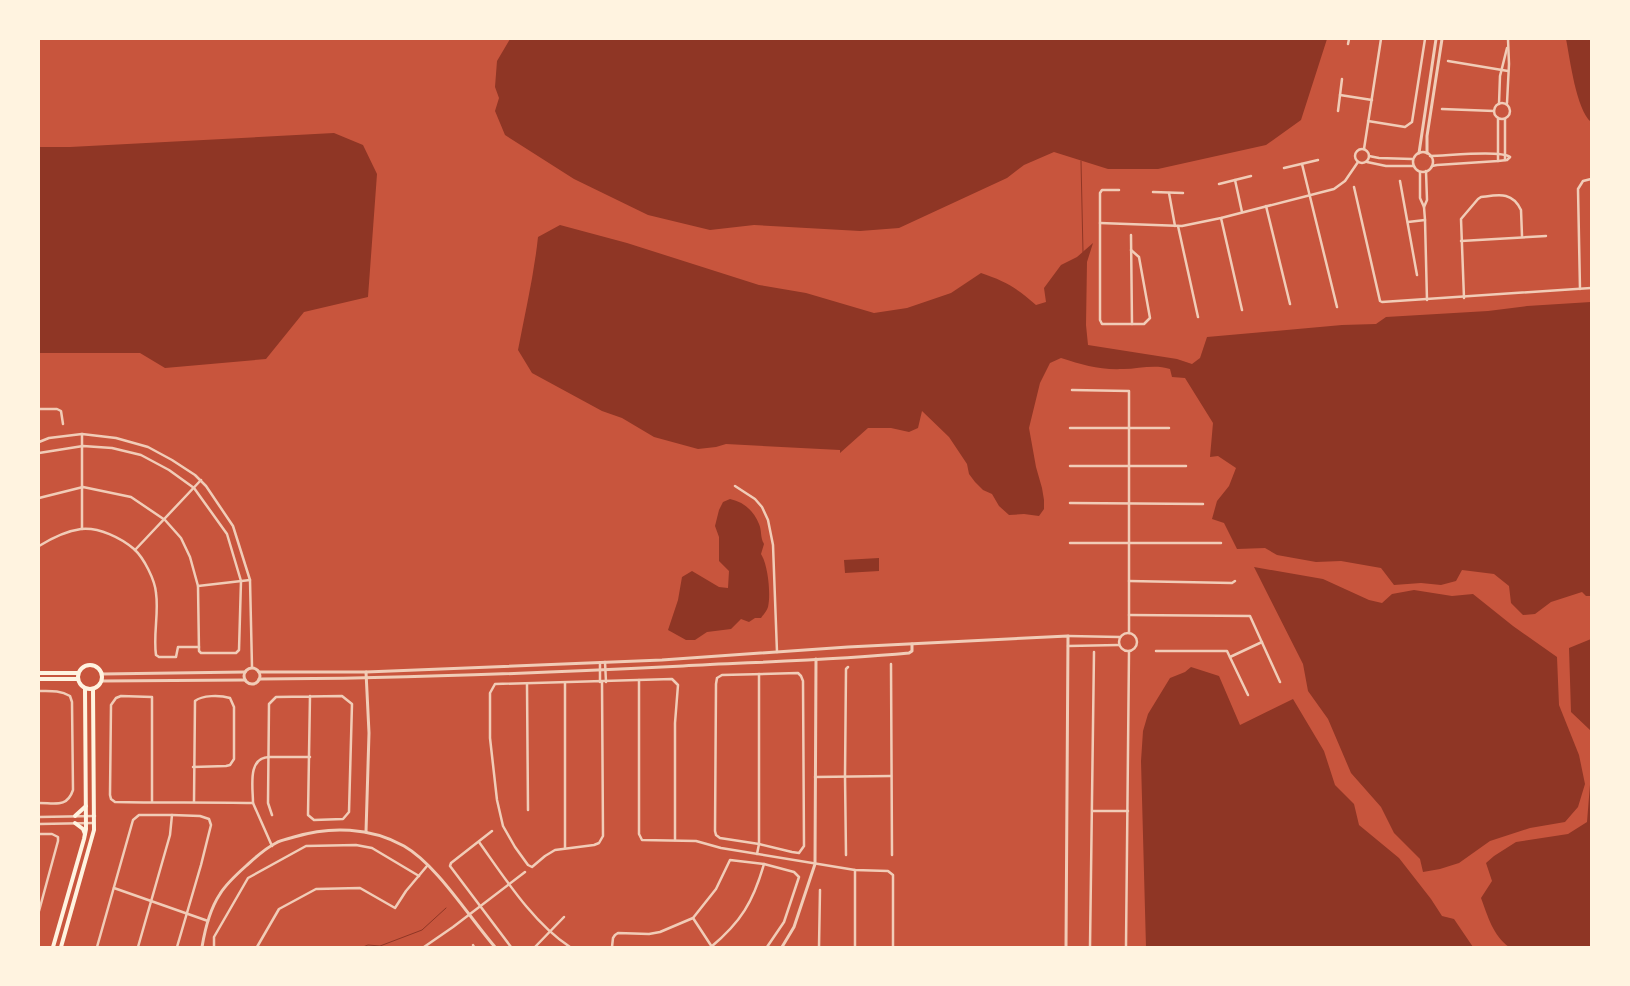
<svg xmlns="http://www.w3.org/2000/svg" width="1630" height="986" font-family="'Space Grotesk',sans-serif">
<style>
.water{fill:#8f3625}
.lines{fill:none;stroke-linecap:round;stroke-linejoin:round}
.stream{stroke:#8f3625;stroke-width:1}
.minor{stroke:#f1ccb7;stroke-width:2.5}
.tertiary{stroke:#f1ccb7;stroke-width:3}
.secondary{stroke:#fff3e0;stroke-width:4}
</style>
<rect width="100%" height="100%" fill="#c8553d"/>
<g class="water">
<polygon points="510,39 1327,39 1301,120 1266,145 1158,169 1108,169 1054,152 1024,165 1007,178 899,228 860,231 754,225 710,230 648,215 574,179 505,135 495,111 499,98 495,87 497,61"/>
<path d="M1566,39H1591V122C1576,109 1570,59 1566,39Z"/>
<polygon points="334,133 363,145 377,174 368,297 304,312 266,359 165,368 140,353 39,353 39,147 70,147"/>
<path d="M560,225L627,243L759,285L806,293L874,313L907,308L951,293L981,273C1005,281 1017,288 1036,305L1046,302L1044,288L1061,265L1077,257L1093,243L1087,262L1086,325L1088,345L1177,359L1192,364L1200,358L1207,337L1342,325L1376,324L1386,317L1488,311L1527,306L1591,302V596H1586L1582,592L1551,602L1535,614L1523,615L1511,603L1509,586L1494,574L1462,570L1456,581L1441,585L1421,583L1394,585L1381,568L1341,561L1316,562L1277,555L1265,548L1237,549L1224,523L1212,519L1217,501L1229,486L1236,468L1218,456L1210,457L1213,423L1185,378L1172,377L1170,369C1154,364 1139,369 1123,369C1099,370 1083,365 1061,358L1050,363L1040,383L1029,428L1036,467L1042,488L1044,500V509L1039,516L1024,514L1009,515L999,506L992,494L983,490L975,482L969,474L967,464L949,437L922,411L918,428L909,432L891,428H868L840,453V450L726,444L716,447L698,449L654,437L622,418L602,411L532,373L518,350C525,313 534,275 538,237Z"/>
<path d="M730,499C744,502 754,511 759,524C762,531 760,537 764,544L761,554C768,565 771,594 768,607C767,611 763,615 761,618H755L749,622L741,619L731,629L707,632L695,640H686L668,630L678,600L682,577L692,571L719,587L728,588L729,571L719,561V537L715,526L719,510L723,502Z"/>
<polygon points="879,558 879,571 845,573 844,560"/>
<polygon points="1254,567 1323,579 1369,600 1382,603 1392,594 1414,590 1452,596 1473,594 1513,626 1557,657 1559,705 1579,755 1585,784 1578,807 1565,822 1530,828 1490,841 1459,863 1440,869 1423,872 1420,859 1394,833 1381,807 1351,773 1328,719 1308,691 1303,664"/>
<path d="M1591,639V947H1509C1493,935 1488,917 1481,898L1492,881L1486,863L1494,856L1516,842L1568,834L1587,822L1591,772L1590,730L1571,712L1569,648Z"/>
<polygon points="1191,667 1219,676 1240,725 1293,699 1324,751 1335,785 1354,804 1359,825 1399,858 1431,899 1442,916 1454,919 1473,947 1146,947 1141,761 1143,731 1148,714 1170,678 1185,672"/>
</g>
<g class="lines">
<g class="stream">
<polyline points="1081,161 1083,252"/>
<polyline points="363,947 368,945 380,946 422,930 446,908"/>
</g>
<g class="minor">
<polyline points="1348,44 1349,39"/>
<polyline points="1448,61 1508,71"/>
<polyline points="1340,95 1372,100"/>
<circle cx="1502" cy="111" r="8"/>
<polyline points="1507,103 1509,64 1508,39"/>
<polyline points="1499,104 1500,76 1507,48"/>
<polyline points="1442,109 1494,111"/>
<polyline points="1338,111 1342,79"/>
<polyline points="1498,118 1498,161"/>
<polyline points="1368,121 1405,127 1412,122 1425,39"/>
<circle cx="1362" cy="156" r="7"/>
<polyline points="1364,149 1381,39"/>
<circle cx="1423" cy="162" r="10"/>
<polyline points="1369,156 1379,158 1412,159"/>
<path d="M1430,156C1446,156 1500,150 1510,157"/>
<polyline points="1505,160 1505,119"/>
<polyline points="1367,162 1386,166 1414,166"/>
<polyline points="1302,164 1337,307"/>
<polyline points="1432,166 1437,165 1498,161 1507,160 1510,157"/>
<polyline points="1284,168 1318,160"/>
<polyline points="1420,172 1420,198 1424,207 1425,220 1427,300"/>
<polyline points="1235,180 1242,212"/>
<polyline points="1400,181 1417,275"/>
<polyline points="1219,184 1251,176"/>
<polyline points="1354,187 1380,301 1382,302 1591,288"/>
<polyline points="1119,190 1102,190 1100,193 1100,320 1102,324 1144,324 1150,318 1139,257 1131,250"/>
<polyline points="1153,192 1183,193"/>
<polyline points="1169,193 1175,226"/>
<polyline points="1266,206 1290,304"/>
<polyline points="1424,207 1427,200 1426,171"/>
<polyline points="1221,218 1242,310"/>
<polyline points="1408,222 1425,220"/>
<polyline points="1100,223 1182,226 1221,218 1334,189 1345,181 1358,162"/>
<polyline points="1178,226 1198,317"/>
<polyline points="1131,235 1132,324"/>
<polyline points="1461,241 1546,236"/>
<polyline points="1580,289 1578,189 1583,181 1591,179"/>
<path d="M1464,298L1461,219L1478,199L1481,197C1498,195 1512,191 1521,210L1522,236"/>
<polyline points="1072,390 1129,391 1129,633"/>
<polyline points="39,409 57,409 61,411 63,424"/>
<polyline points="1070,428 1169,428"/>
<polyline points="39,442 49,438 82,434 116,438 148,447 172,460 195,475 206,486 233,526 250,580 252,667"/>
<polyline points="39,453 83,446 112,448 141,455 169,470 194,488 227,534 241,581 239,650 236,653 201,653 199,651 198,586 190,557 181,538 165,520 131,497 83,487 39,498"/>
<polyline points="1070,466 1186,466"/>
<polyline points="735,486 755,499 762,507 768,520 773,545 777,652"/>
<polyline points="1070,503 1203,504"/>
<polyline points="82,529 82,434"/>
<polyline points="1070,543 1221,543"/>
<path d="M39,546C52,538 66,531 81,529C99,527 121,538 134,549C144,558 155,580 156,593C159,613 153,635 156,655L159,657H176L178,647H199"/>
<polyline points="135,550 201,480"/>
<polyline points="1129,581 1232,583 1235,581"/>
<polyline points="198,586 250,580"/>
<polyline points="1129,615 1250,616 1280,682"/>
<circle cx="1128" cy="642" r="9"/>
<polyline points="1068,636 1120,637"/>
<polyline points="1068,646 1119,645"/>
<polyline points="1156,651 1227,651 1248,695"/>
<polyline points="1230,657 1262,642"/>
<polyline points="605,662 606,682"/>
<polyline points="600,663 600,682"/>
<polyline points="891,664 892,855"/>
<polygon points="798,673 801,676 803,681 804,846 799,853 792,852 759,844 720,838 716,835 715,831 716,684 717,678 722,675"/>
<polyline points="639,680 639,834 642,840 696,841 721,848 855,870 888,871 893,875 893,947"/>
<polyline points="602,682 603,836 599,843 594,845 555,850 545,856 532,867 528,865 515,847 503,826 497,800 490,738 490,693 495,684 672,679 678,685 675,723 675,840"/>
<polyline points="565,683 565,848"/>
<polyline points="527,684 528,810"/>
<path d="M39,691C50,691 60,690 70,696L72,702L73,790C67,808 55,803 39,803"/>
<path d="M193,767L226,766L230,765L234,759V707L230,698C220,695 202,695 195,701L194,802"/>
<polyline points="815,777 891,776"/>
<path d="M152,802V697L121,696L116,698L111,705L110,795L111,799L115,802C161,803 207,802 253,803L272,846"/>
<path d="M253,803C253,787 247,758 269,757H310"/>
<polyline points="1093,811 1128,811"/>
<polyline points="172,815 200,816 209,819 211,825 201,865 177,947"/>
<polyline points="272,815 268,803 269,704 276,697 342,696 352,704 349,812 343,819 314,820 308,815 310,696"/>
<polyline points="39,817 95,816"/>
<polyline points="39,824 94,823"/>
<polyline points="492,831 451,863 450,866 511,947"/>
<polyline points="39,834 52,834 58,837 58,841 39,911"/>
<path d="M479,842C504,877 533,923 570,947"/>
<polyline points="757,854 759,844 759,674"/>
<polyline points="846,855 845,776 846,669 848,667"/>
<polyline points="855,870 855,947"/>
<polyline points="114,888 208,921"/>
<polyline points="693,918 712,947"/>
<polyline points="473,945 474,947"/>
<polyline points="97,947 133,820 139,815 172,815 170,835 138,947"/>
<polyline points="214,947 214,937 248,878 306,846 356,845 372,848 419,876"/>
<polyline points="257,947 279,909 316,889 360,888 395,908 406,891 427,866"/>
<polyline points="424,947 453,927 525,872"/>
<polyline points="535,947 564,917"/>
<polyline points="612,947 613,938 615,935 618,933 649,934 660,932 693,918 716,889 730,860 764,864 794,872 799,877 784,922 767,947"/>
<path d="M711,947C741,922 753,902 764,864"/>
<polyline points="819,947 820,890"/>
<polyline points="1090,947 1094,652"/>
<polyline points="1126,947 1129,652"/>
</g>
<g class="tertiary">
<polyline points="1419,153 1436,39"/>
<polyline points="1427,153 1427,136 1442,39"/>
<circle cx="252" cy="676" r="8"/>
<polyline points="259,672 366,672 662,660 848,647 1068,636 1066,947"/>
<polyline points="102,674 245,672"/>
<path d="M259,679C400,679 542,673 683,666C758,662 834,660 909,653L912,651V644"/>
<polyline points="102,681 245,680"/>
<polyline points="366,832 369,733 366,672"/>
<path d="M202,947C205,929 210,909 220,894C226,884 237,874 246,866C255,858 264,849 276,843C281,840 288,839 294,837C330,826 370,827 404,846C437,865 469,917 495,947"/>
<polyline points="782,947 794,927 815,864 816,659"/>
</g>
<g class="secondary">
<circle cx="90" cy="677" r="12"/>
<polyline points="39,673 78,673"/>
<polyline points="39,679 77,679"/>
<polyline points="75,816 86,806"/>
<polyline points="75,823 83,829 85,834"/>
<polyline points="53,947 84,839 86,829 85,689"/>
<polyline points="61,947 94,830 93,689"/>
</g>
</g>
<rect width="1630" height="986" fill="none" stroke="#fff3e0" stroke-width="80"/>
</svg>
